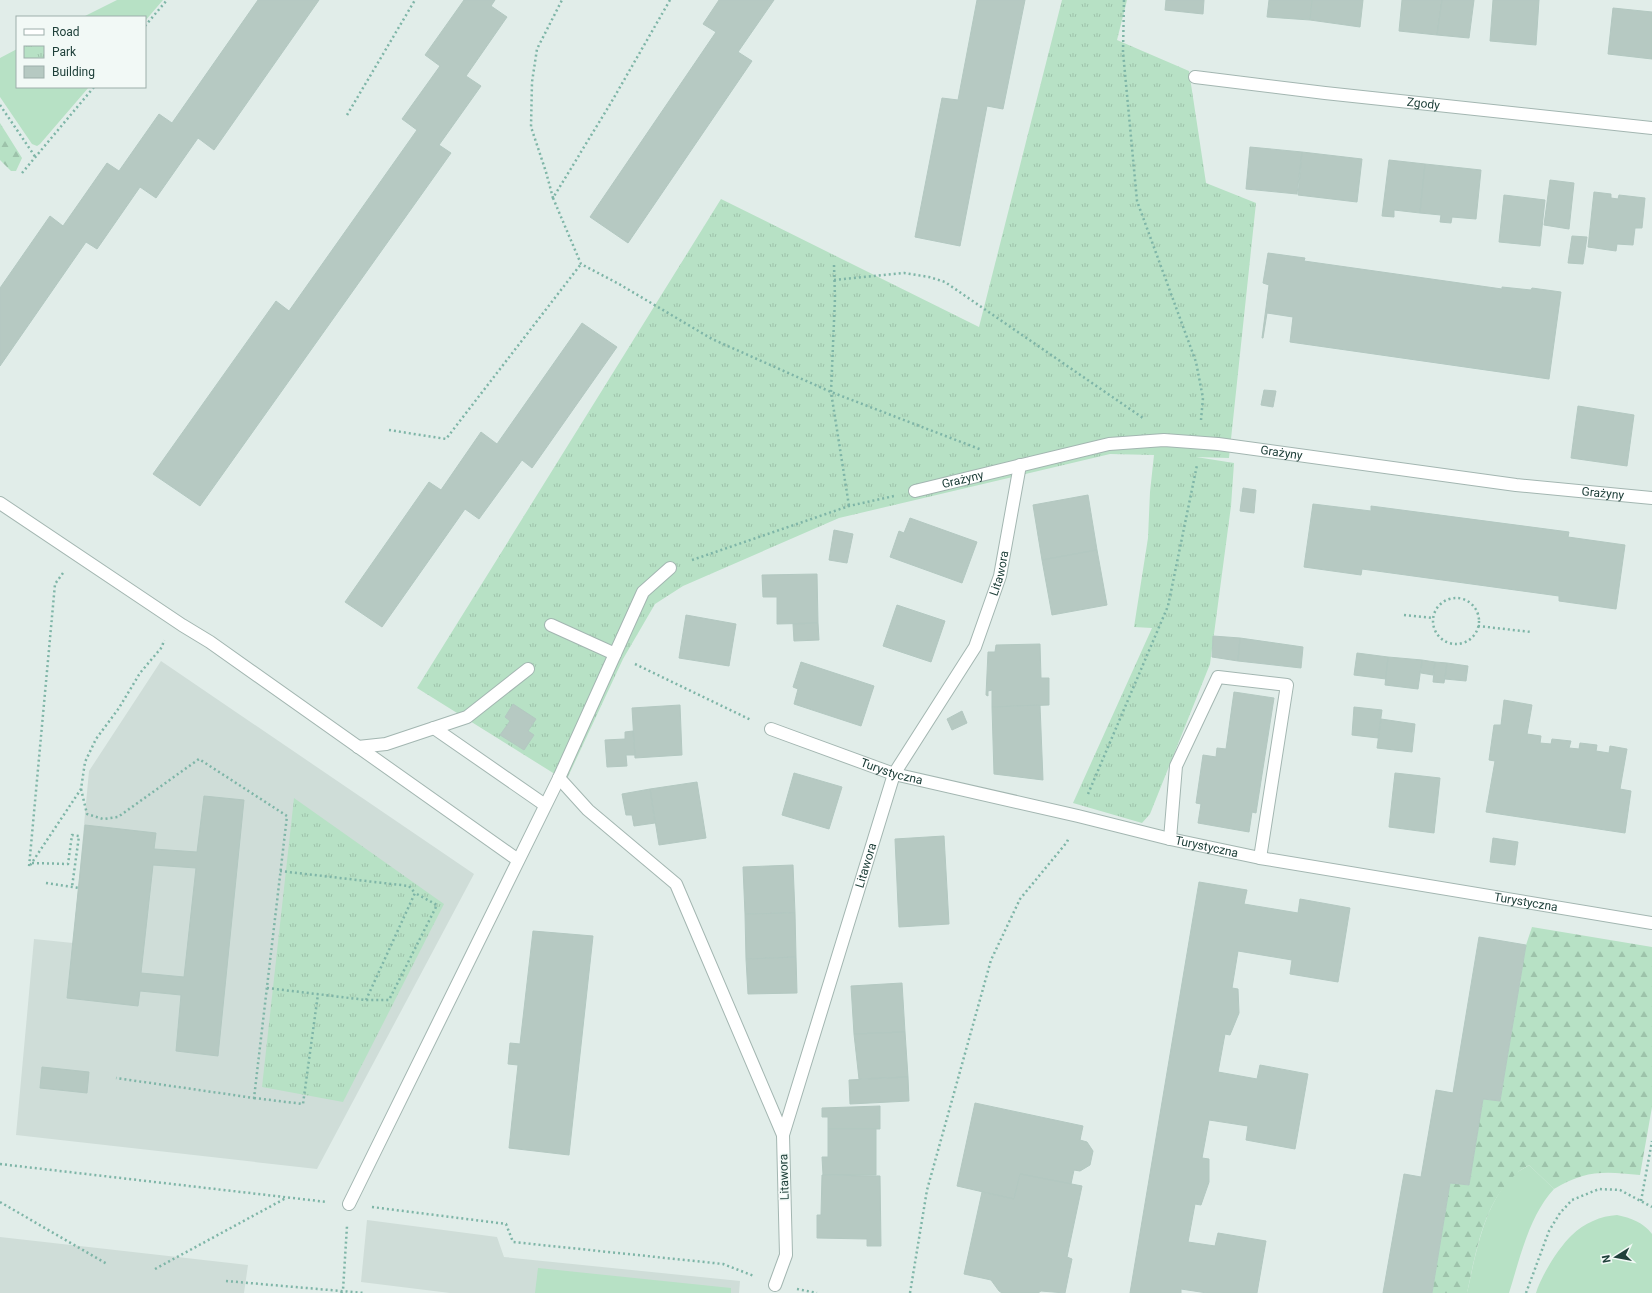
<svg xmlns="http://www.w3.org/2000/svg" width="1652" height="1293" font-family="Roboto,sans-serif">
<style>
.built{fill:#cfddd8}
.grass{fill:#b7e1c5}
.forest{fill:url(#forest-firs)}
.park{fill:url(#park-tufts)}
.building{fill:#b6c9c2;stroke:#b3c8c1;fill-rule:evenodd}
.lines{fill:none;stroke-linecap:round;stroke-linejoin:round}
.lane-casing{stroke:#a3b6b1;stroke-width:14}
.street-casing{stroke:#a3b6b1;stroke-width:14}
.path{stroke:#7eb5a7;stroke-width:2.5;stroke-dasharray:2 3;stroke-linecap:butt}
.lane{stroke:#fff;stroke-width:12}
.street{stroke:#fff;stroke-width:12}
.labels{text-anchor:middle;stroke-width:3;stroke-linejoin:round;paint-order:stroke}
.street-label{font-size:12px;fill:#1f403a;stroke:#f2f9f6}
</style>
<defs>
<pattern id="forest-firs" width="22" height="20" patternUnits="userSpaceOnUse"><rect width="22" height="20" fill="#b7e1c5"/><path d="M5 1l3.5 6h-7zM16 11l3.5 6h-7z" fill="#9dc2aa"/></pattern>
<pattern id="park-tufts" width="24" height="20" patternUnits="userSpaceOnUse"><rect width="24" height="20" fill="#b7e1c5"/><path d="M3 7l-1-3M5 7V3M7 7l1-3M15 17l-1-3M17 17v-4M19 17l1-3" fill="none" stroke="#9dc2aa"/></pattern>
</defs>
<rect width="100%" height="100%" fill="#e1ede9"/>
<g class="built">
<polygon points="161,661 474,874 317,1169 16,1135 34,939 73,943 89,771"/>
<polygon points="367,1220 497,1237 504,1257 740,1281 739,1293 450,1293 361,1282"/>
<polygon points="0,1237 248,1265 244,1293 0,1293"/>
</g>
<g class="grass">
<polygon points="117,0 163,0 145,21 145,17 83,17"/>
<polygon points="17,49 17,87 89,87 40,144 37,146 32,144 0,97 0,58"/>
<path d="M1529,1165L1554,1189C1529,1216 1520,1258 1509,1293H1467C1476,1254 1484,1201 1516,1173C1520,1170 1525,1168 1529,1165Z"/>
<path d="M1617,1215C1631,1218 1643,1222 1652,1234V1293H1536C1541,1276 1559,1247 1572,1235C1584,1223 1601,1216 1617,1215Z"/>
<polygon points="538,1268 731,1288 731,1293 535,1293"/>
</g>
<g class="forest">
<polygon points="0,123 22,158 16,171 11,171 0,160"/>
<path d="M1532,927L1652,947V1107L1640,1175C1604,1171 1585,1170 1554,1189L1529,1165C1525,1168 1519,1170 1516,1174C1483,1203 1476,1253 1467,1293H1432L1450,1183L1469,1185L1483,1099L1500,1101L1526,945Z"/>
</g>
<g class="park">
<polygon points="1062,0 1127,0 1117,40 1189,71 1206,183 1256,203 1229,458 1196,457 1234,463 1231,506 1210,664 1150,814 1142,823 1073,803 1152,628 1134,627 1148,538 1150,492 1154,455 1110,454 839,518 683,586 655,604 623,659 566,781 417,688 721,199 979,327"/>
<polygon points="294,798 444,904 343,1102 262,1087"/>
</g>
<g class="building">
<polygon points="258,0 319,0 214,150 198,138 156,198 140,187 97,249 86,242 0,366 0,288 50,216 63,226 107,163 119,171 159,114 172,123"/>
<polygon points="464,0 495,0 491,6 507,17 466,76 481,86 439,145 451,153 200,506 153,474 276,301 289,311 417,130 402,119 440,66 425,55"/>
<polygon points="719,0 774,0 738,52 752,61 628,243 590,217 716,32 703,24"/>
<polygon points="977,0 1025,0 1003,109 987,106 960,246 915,237 942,98 958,100"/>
<polygon points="1166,0 1204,0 1203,14 1165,10"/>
<polygon points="1269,0 1312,0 1310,20 1267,17"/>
<polygon points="1312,0 1363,0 1360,27 1310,20"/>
<polygon points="1402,0 1442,0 1437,35 1399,31"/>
<polygon points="1442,0 1474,0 1469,38 1437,35"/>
<polygon points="1493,0 1539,0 1536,45 1490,41"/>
<polygon points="1613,8 1652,12 1652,59 1608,54"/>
<polygon points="1250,147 1302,152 1297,194 1246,189"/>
<polygon points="1302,152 1362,159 1357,202 1298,195"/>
<polygon points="1389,160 1425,164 1420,213 1394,210 1394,217 1382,216"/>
<polygon points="1425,164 1481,170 1476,219 1452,217 1451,223 1440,222 1441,215 1420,213"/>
<polygon points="1550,180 1574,183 1569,229 1544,225"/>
<polygon points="1594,192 1611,194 1611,198 1618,199 1619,195 1645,198 1642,228 1635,228 1633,245 1617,244 1616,251 1588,247"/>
<polygon points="1504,195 1545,200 1540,246 1499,242"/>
<polygon points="1572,236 1587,237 1583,264 1568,263"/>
<polygon points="1268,253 1305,258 1304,261 1502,289 1502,287 1531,290 1532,288 1561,292 1549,379 1290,342 1293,317 1267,313 1263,338 1262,338 1269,285 1263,283"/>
<polygon points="582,323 617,347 532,468 522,460 479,519 465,509 382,627 345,602 429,482 441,490 481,432 497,444"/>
<polygon points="1264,390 1276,391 1273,407 1261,405"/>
<polygon points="1578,406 1634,415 1627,466 1571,458"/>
<polygon points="1243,488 1256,490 1254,513 1240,511"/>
<polygon points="1088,495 1097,550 1042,560 1033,505"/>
<polygon points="1313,504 1371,511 1371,506 1569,532 1568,537 1625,545 1616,609 1559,601 1559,596 1362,569 1361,575 1304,567"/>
<polygon points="910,518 977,542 962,583 890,557 899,531 904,533"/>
<polygon points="834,530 853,534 847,563 829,560"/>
<polygon points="1097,550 1107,605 1052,615 1042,560"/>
<polygon points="817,574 818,623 777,624 777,597 763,597 762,575"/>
<polygon points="897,605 945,621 931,662 883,646"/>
<polygon points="686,615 736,624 729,666 679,658"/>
<polygon points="818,623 819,640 794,641 793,624"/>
<polygon points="1213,636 1240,638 1238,661 1212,657"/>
<polygon points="1240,638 1303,647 1301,668 1238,661"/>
<polygon points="1040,644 1041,678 1049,678 1049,705 992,707 992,690 988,691 988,696 986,695 988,652 995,652 996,645"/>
<polygon points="1357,653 1388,657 1386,679 1354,675"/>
<polygon points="1388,657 1422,660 1418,689 1385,685"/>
<polygon points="1422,660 1435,662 1433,675 1421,673"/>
<polygon points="801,662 874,686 861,726 794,704 798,689 793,687"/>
<polygon points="1435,662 1447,663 1444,683 1433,682"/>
<polygon points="1447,663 1468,666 1466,681 1445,679"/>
<polygon points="1234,692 1274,698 1256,813 1252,812 1249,832 1198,823 1201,804 1196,803 1203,755 1216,757 1217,748 1226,749"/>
<polygon points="1504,700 1532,705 1527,734 1541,736 1540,743 1551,744 1552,739 1571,741 1569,748 1579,749 1580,743 1597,745 1596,751 1609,753 1610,746 1627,749 1620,789 1631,791 1625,833 1486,812 1495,761 1489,760 1494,725 1501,725"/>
<polygon points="513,704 536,719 528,731 534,735 524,750 500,735 510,721 505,717"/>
<polygon points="680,705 682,755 635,758 632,708"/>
<polygon points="1040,705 1043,780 994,774 992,707"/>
<polygon points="1354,707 1382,710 1378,738 1352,735"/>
<polygon points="962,711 967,723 952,730 947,719"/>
<polygon points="1381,719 1415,724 1412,752 1377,748"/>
<polygon points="633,731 635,755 626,755 627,766 607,767 605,740 625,739 625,732"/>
<polygon points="794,773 842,787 829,829 782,815"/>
<polygon points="1395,773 1440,778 1434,833 1389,827"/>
<polygon points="697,782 706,838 659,845 650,789"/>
<polygon points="650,789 655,823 634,826 632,815 626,815 622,794"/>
<path d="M204,796L244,800L218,1056L176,1051L181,995L140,991L138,1006L67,998L85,825L156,833L154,849L197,852ZM153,865L196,868L184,977L141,973Z"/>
<polygon points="944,836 949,924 899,927 895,839"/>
<polygon points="1493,838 1518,842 1515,865 1490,862"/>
<polygon points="793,865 795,913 745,914 743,867"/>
<polygon points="1199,882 1247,890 1244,904 1298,913 1300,899 1350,908 1338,982 1290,974 1292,960 1238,951 1232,988 1238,989 1239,1013 1230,1035 1225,1034 1218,1072 1257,1079 1260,1065 1308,1074 1295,1149 1246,1140 1248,1126 1209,1120 1202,1158 1209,1159 1209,1182 1201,1205 1195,1204 1188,1242 1215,1246 1218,1233 1266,1241 1257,1293 1207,1293 1181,1289 1181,1293 1130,1293"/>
<polygon points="795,913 796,957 746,959 745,914"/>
<polygon points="533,931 593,936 569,1155 509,1148 518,1065 508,1064 510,1043 520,1044"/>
<polygon points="1479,937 1526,945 1500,1101 1483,1099 1469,1185 1450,1183 1432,1293 1383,1293 1404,1174 1421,1177 1436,1090 1453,1093"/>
<polygon points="796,957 797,993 748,994 746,959"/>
<polygon points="902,983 905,1032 854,1034 851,986"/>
<polygon points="905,1032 908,1077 859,1079 854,1034"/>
<polygon points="42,1067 89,1072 87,1093 40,1088"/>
<polygon points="908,1077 909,1101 850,1104 849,1080"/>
<polygon points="975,1103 1083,1126 1080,1140 1087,1142 1093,1151 1090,1165 1080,1171 1074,1170 1071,1184 1020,1174 1014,1199 957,1186"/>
<polygon points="880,1106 880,1129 828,1129 828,1117 822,1117 822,1108"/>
<polygon points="828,1129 876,1129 876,1175 823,1175 822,1157 828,1157"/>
<polygon points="1020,1174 1082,1186 1067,1257 1072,1259 1065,1293 1041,1291 1038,1293 1002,1293 999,1291 991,1280 964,1274 982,1192 1014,1199"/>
<polygon points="822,1175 880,1176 881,1246 867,1246 867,1239 817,1238 817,1215 821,1215"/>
</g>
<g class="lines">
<g class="lane-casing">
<g id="lane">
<path id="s1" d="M915,491L1109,444L1164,440L1218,444L1516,485L1652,498"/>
<polyline points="0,503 182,625 210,642 518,860"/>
<polyline points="551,625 615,654"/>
<polyline points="434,728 545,805"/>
<polyline points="358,747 386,744 467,717 528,669"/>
<polyline points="559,778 588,810 676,884 783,1135"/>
<polyline points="1170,839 1176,766 1218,677 1287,685 1260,858"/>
<polyline points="349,1204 559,778 643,592 670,568"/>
</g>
</g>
<g class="street-casing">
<g id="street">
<path id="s2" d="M1195,77L1325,93L1652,128"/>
<path id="s3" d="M771,729L894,774L1078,816L1170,839L1260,858L1652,923"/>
<path id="s4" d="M775,1285L786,1255L783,1135L894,774L975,647L1000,576L1020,465"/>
</g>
</g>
<g class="path">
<polyline points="670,0 612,101 553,198 581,264 619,284 712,339 831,392 982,450"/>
<polyline points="1124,0 1123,52 1137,201 1196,362 1203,398 1201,420"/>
<polyline points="145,26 167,0"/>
<polyline points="0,105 36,158"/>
<polyline points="347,115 415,0"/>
<polyline points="22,173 94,87"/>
<polyline points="553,198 546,172 531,127 532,82 537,49 562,0"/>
<polyline points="834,265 835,298 831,392 849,506"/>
<polyline points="834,280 904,273 929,277 945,282 1143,418"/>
<polyline points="389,430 446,439 581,264"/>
<polyline points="692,560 849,506 894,496"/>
<polyline points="63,573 55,584 29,867 81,789 85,762 96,739 119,708 140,673 162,647 164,640"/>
<circle cx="1456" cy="621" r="23"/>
<polyline points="1404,615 1433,618"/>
<polyline points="1478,626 1531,632"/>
<polyline points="635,664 751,720"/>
<polyline points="81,789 87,814 103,819 118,817 199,759 287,816 254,1098 116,1078"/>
<polyline points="1088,794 1168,606 1197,465"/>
<polyline points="32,863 68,864 72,835 79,836 72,887"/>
<polyline points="280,871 409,886 415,893"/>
<polyline points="46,883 79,888"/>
<polyline points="267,988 366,1000 389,1000 437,905 415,893 366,1000"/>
<polyline points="254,1098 303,1104 318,994"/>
<polyline points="0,1164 327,1202"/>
<polyline points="1641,1201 1652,1141"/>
<polyline points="0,1202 107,1264"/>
<polyline points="372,1207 506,1224 513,1242 723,1264 754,1276"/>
<polyline points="155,1269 286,1198"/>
<polyline points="226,1281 364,1293"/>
<polyline points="797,1289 817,1293"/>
<polyline points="341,1293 343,1290 347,1226"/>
<polyline points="910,1293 927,1190 991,960 1020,899 1067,842 1069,837"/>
<polyline points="1526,1293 1549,1231 1560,1213 1572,1200 1599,1189 1620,1190 1652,1207"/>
</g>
<use href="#lane" class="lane"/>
<use href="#street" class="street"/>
</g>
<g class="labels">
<g class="street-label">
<text dy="4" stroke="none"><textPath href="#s2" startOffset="230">Zgody</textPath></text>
<text dy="4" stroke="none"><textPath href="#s1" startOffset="373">Grażyny</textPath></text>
<text dy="4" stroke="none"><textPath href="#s1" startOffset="49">Grażyny</textPath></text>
<text dy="4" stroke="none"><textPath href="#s1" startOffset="697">Grażyny</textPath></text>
<text dy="4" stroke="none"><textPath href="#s4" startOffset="758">Litawora</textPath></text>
<text dy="4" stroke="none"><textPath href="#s3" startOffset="128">Turystyczna</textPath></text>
<text dy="4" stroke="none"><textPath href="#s3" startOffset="452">Turystyczna</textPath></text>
<text dy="4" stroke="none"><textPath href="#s4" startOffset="434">Litawora</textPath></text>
<text dy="4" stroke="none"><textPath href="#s3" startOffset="776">Turystyczna</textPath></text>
<text transform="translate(784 1177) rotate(-92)" y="4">Litawora</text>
</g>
</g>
<rect x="16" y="16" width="130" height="72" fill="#f2f9f6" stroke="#9eafab"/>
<rect x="24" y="29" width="20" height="6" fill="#ffffff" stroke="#9eafab"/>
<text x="52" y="36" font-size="12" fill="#1f403a">Road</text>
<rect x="24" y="46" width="20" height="12" fill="url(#park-tufts)" stroke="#9eafab"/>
<text x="52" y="56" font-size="12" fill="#1f403a">Park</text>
<rect x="24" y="66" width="20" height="12" fill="#b6c9c2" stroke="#9eafab"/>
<text x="52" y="76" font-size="12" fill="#1f403a">Building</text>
<g transform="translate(1616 1257) rotate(259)" stroke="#f2f9f6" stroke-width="3" paint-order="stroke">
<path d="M0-3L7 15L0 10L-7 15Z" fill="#1f403a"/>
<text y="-6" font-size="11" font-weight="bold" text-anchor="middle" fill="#1f403a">N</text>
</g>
</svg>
